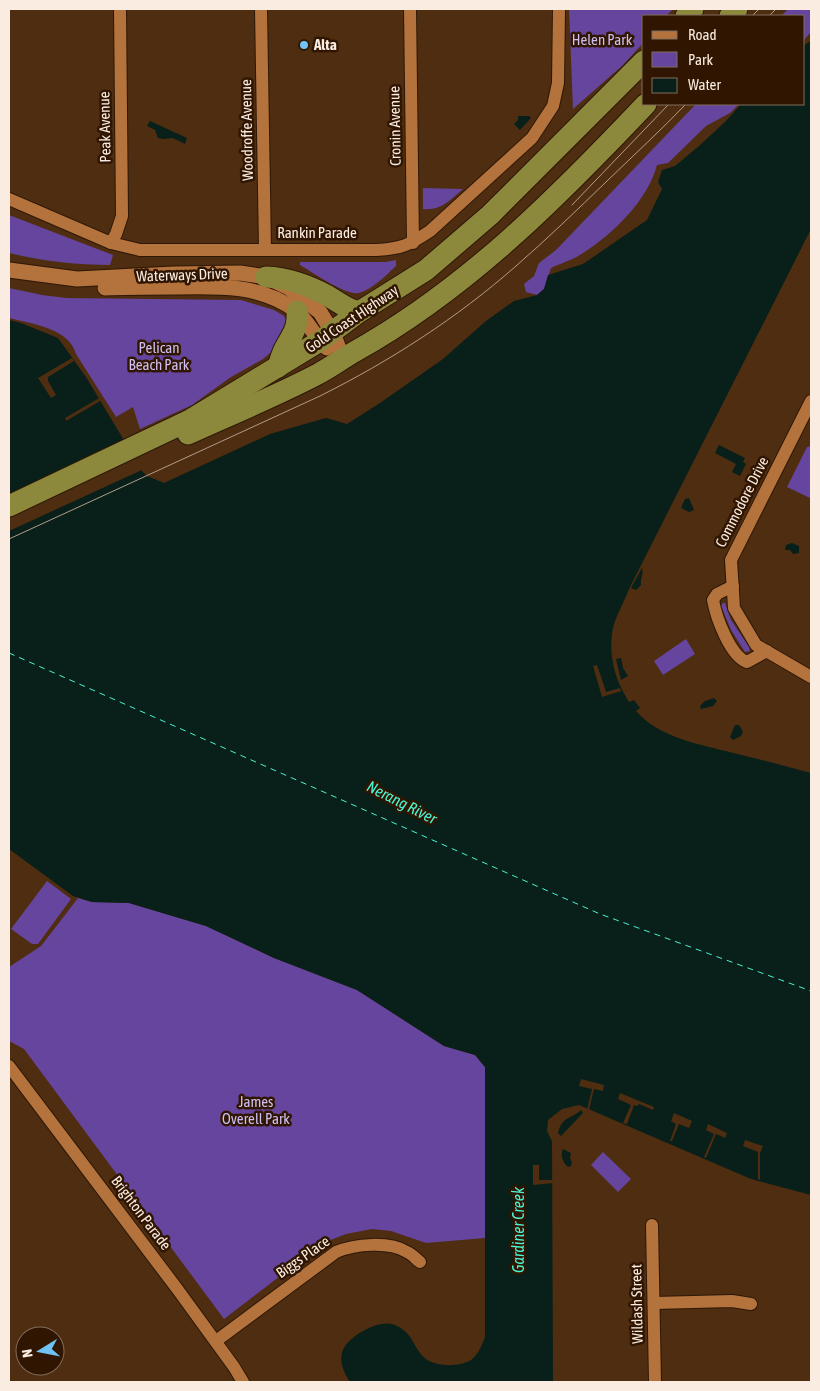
<svg xmlns="http://www.w3.org/2000/svg" width="820" height="1391" font-family="'Asap Condensed',sans-serif">
<style>
.green{fill:#65459d}
.water{fill:#081f1a}
.pier{fill:#4f2d10}
.lines{fill:none;stroke-linecap:round;stroke-linejoin:round}
.ferry{stroke:#49f4d4;stroke-width:1;stroke-dasharray:6 5;stroke-linecap:butt}
.minor-casing{stroke:#2d1807;stroke-width:14}
.tertiary-casing{stroke:#2d1807;stroke-width:17}
.trunk-casing{stroke:#2d1807;stroke-width:23}
.minor{stroke:#b4723d;stroke-width:12}
.tertiary{stroke:#b4723d;stroke-width:15}
.trunk{stroke:#8c893c;stroke-width:21}
.tram{stroke:#b39c8a;stroke-width:1}
.poi-dot{fill:#70c2f4;stroke:#301601;stroke-width:2}
.labels{text-anchor:middle;stroke-width:5;stroke-linejoin:round;paint-order:stroke}
.park-label{font-size:15px;fill:#cdbff2;stroke:#301601}
.poi-label{font-size:15px;font-weight:bold;fill:#fbece2;stroke:#301601;text-anchor:start}
.street-label{font-size:15px;fill:#fbece2;stroke:#301601}
.water-label{font-size:16px;font-style:italic;fill:#49f4d4;stroke:#301601}
</style>
<rect width="100%" height="100%" fill="#4f2d10"/>
<g class="green">
<polygon points="569,9 673,9 666,16 644,16 644,42 623,65 573,109"/>
<polygon points="788,9 811,9 811,32 804,40 804,16 781,16"/>
<path d="M696,104H739L730,113L706,126L668,163L657,165C648,200 613,234 583,253C573,260 561,263 551,268L544,289L537,295L526,292L524,284L534,276L539,263L556,250Z"/>
<path d="M423,188L463,189C450,200 441,211 423,209Z"/>
<path d="M9,215L113,255L110,265C77,265 41,261 9,253Z"/>
<path d="M396,260V266C385,276 373,289 359,293C346,296 312,272 300,265V262H386Z"/>
<path d="M9,288L42,295L67,298L241,300L274,310L284,316L288,323L276,348L263,359L231,377L192,405L140,429L133,407L116,417L76,354C69,328 32,324 9,318Z"/>
<polygon points="811,446 811,495 810,498 787,487 807,447"/>
<polygon points="723,603 725,603 731,620 749,647 750,651 745,652 731,630 721,606"/>
<polygon points="686,639 695,654 663,675 654,661"/>
<polygon points="47,881 71,899 38,944 32,944 11,929"/>
<polygon points="78,898 92,902 129,903 206,926 274,958 357,990 444,1046 475,1055 485,1067 485,1238 426,1243 391,1231 372,1229 346,1234 323,1243 224,1319 24,1049 9,1041 9,967 41,946"/>
<polygon points="603,1152 631,1179 618,1192 591,1165"/>
</g>
<g class="water">
<path d="M811,41V229L629,589C625,600 619,610 615,621C606,649 614,679 629,702L634,700L640,708L636,711C660,738 699,744 733,753C759,759 785,766 811,773V1195L751,1179L579,1105L562,1109L548,1120L547,1131L552,1141L553,1382H350C345,1374 339,1363 342,1353C345,1338 376,1320 392,1324C414,1331 412,1348 426,1359C437,1367 460,1367 471,1360C478,1355 482,1345 485,1337V1067L475,1055L444,1046L357,990L274,958L206,926L129,903L92,902L73,896L9,849V320L21,323L58,338L86,377L122,437L138,467L147,476L164,483L270,434L326,418L347,424L380,403L443,359L486,321L514,301L537,295L544,289L548,275L583,264L647,220L662,189L658,182L662,170L675,166L699,146L726,121L741,104H804V45Z"/>
<polygon points="518,116 529,116 531,118 520,130 514,124 518,120"/>
<polygon points="150,121 187,138 185,144 173,138 164,139 158,138 155,130 147,126"/>
<polygon points="719,445 745,458 743,462 746,464 740,476 732,472 736,464 715,453"/>
<polygon points="689,498 694,510 689,512 681,508 685,499"/>
<polygon points="792,543 799,546 799,553 793,554 790,550 785,550 786,545"/>
<path d="M642,568C644,575 640,578 641,585L636,590L631,588Z"/>
<polygon points="621,658 623,668 628,676 621,680 616,659"/>
<polygon points="714,698 717,701 713,706 701,709 700,706 705,701"/>
<polygon points="735,725 739,725 743,732 741,736 733,740 730,737"/>
<path d="M581,1110L583,1113L561,1136L558,1133C562,1116 570,1120 581,1110Z"/>
<path d="M563,1149L571,1153L570,1158L572,1163L571,1166L568,1167C563,1163 560,1155 563,1149Z"/>
</g>
<g class="pier">
<polygon points="72,358 74,361 48,377 48,381 56,395 51,398 38,378"/>
<polygon points="101,397 102,400 66,421 65,418"/>
<polygon points="129,443 140,465 144,469 9,531 9,499"/>
<polygon points="597,665 606,692 620,688 621,691 602,697 593,666"/>
<polygon points="581,1079 604,1085 603,1091 594,1089 589,1110 587,1110 592,1089 579,1086"/>
<polygon points="620,1093 654,1107 653,1110 639,1104 637,1106 634,1105 627,1124 623,1123 631,1105 618,1099"/>
<polygon points="674,1113 692,1121 689,1128 679,1124 672,1141 670,1141 676,1124 671,1121"/>
<polygon points="708,1124 727,1133 725,1138 716,1134 706,1158 704,1157 714,1134 706,1130"/>
<polygon points="745,1140 763,1146 760,1153 760,1180 758,1179 758,1152 743,1146"/>
<polygon points="533,1165 539,1165 539,1180 554,1180 554,1183 533,1185"/>
</g>
<g class="lines">
<polyline class="ferry" points="9,653 600,914 811,991"/>
<g class="minor-casing">
<g id="minor">
<polyline points="261,9 265,250"/>
<polyline points="410,9 413,243"/>
<path d="M9,199L111,243L140,250H376C401,249 409,245 430,231L532,138L553,106L558,83L559,9"/>
<polyline points="111,243 116,234 122,216 120,9"/>
<polyline points="811,401 731,560 734,608 756,645 811,677"/>
<path d="M733,586L717,594L713,600C716,617 730,656 747,662L767,651"/>
<polyline points="9,1066 178,1290 234,1367 243,1382"/>
<polyline points="652,1225 655,1382"/>
<polyline points="654,1303 732,1301 751,1304"/>
<path d="M216,1341L336,1252C355,1244 389,1241 407,1252C412,1254 416,1259 420,1262"/>
</g>
</g>
<g class="tertiary-casing">
<g id="tertiary">
<polyline points="9,270 77,279 174,274 240,273 266,277 289,288 320,312 333,333 343,359"/>
<path d="M105,288C128,287 151,287 174,287C215,286 260,284 295,310C308,320 314,337 327,348"/>
</g>
</g>
<g class="trunk-casing">
<g id="trunk">
<polyline points="686,16 693,9"/>
<polyline points="730,16 737,9"/>
<path d="M266,277C289,278 308,285 328,296C340,303 346,309 359,312"/>
<path d="M278,367C280,361 282,353 285,348C293,333 298,329 297,311"/>
<path d="M188,434C232,414 276,396 318,374C331,367 342,359 354,352C467,289 558,197 646,104"/>
<polyline points="9,506 190,420 320,341 359,312 426,270 490,215 644,61"/>
</g>
</g>
<use href="#minor" class="minor"/>
<use href="#tertiary" class="tertiary"/>
<use href="#trunk" class="trunk"/>
<g class="tram">
<polyline points="752,16 759,9"/>
<polyline points="769,16 776,9"/>
<polyline points="572,205 669,104"/>
<path d="M9,539L320,396C390,361 457,318 516,266C547,239 577,210 607,181C634,155 661,130 686,104"/>
</g>
</g>
<circle class="poi-dot" cx="304" cy="45" r="5"/>
<g class="labels">
<g class="park-label">
<text x="602" y="45">Helen Park</text>
<text x="159" y="353">Pelican<tspan x="159" dy="17">Beach Park</tspan></text>
<text x="256" y="1107">James<tspan x="256" dy="17">Overell Park</tspan></text>
</g>
<g class="poi-label">
<text x="314" y="50">Alta</text>
</g>
<g class="street-label">
<text transform="translate(395 126) rotate(-91)" y="5">Cronin Avenue</text>
<text transform="translate(105 127) rotate(-91)" y="5">Peak Avenue</text>
<text transform="translate(247 130) rotate(-91)" y="5">Woodroffe Avenue</text>
<text x="317" y="238">Rankin Parade</text>
<text transform="translate(182 275) rotate(-2)" y="5">Waterways Drive</text>
<text transform="translate(352 319) rotate(-34)" y="5">Gold Coast Highway</text>
<text transform="translate(742 502) rotate(-63)" y="5">Commodore Drive</text>
<text transform="translate(141 1213) rotate(53)" y="5">Brighton Parade</text>
<text transform="translate(303 1257) rotate(-35)" y="5">Biggs Place</text>
<text transform="translate(637 1304) rotate(-91)" y="5">Wildash Street</text>
</g>
<g class="water-label">
<text transform="translate(402 802) rotate(27)" y="6">Nerang River</text>
<text transform="translate(518 1230) rotate(-90)" y="6">Gardiner Creek</text>
</g>
</g>
<rect width="820" height="1391" fill="none" stroke="#fbece2" stroke-width="20"/>
<rect x="642" y="15" width="162" height="90" fill="#301601" stroke="#816c5b"/>
<rect x="652" y="31" width="25" height="8" fill="#b4723d" stroke="#816c5b"/>
<text x="688" y="40" font-size="15" fill="#fbece2">Road</text>
<rect x="652" y="52" width="25" height="15" fill="#65459d" stroke="#816c5b"/>
<text x="688" y="65" font-size="15" fill="#fbece2">Park</text>
<rect x="652" y="78" width="25" height="15" fill="#081f1a" stroke="#816c5b"/>
<text x="688" y="90" font-size="15" fill="#fbece2">Water</text>
<g transform="translate(40 1351) rotate(260)"><circle r="24" fill="#301601" stroke="#816c5b"/>
<path d="M0-4L9 19L0 12L-9 19Z" fill="#70c2f4"/>
<text y="-8" font-size="14" font-weight="bold" text-anchor="middle" fill="#fbece2">N</text>
</g>
</svg>
